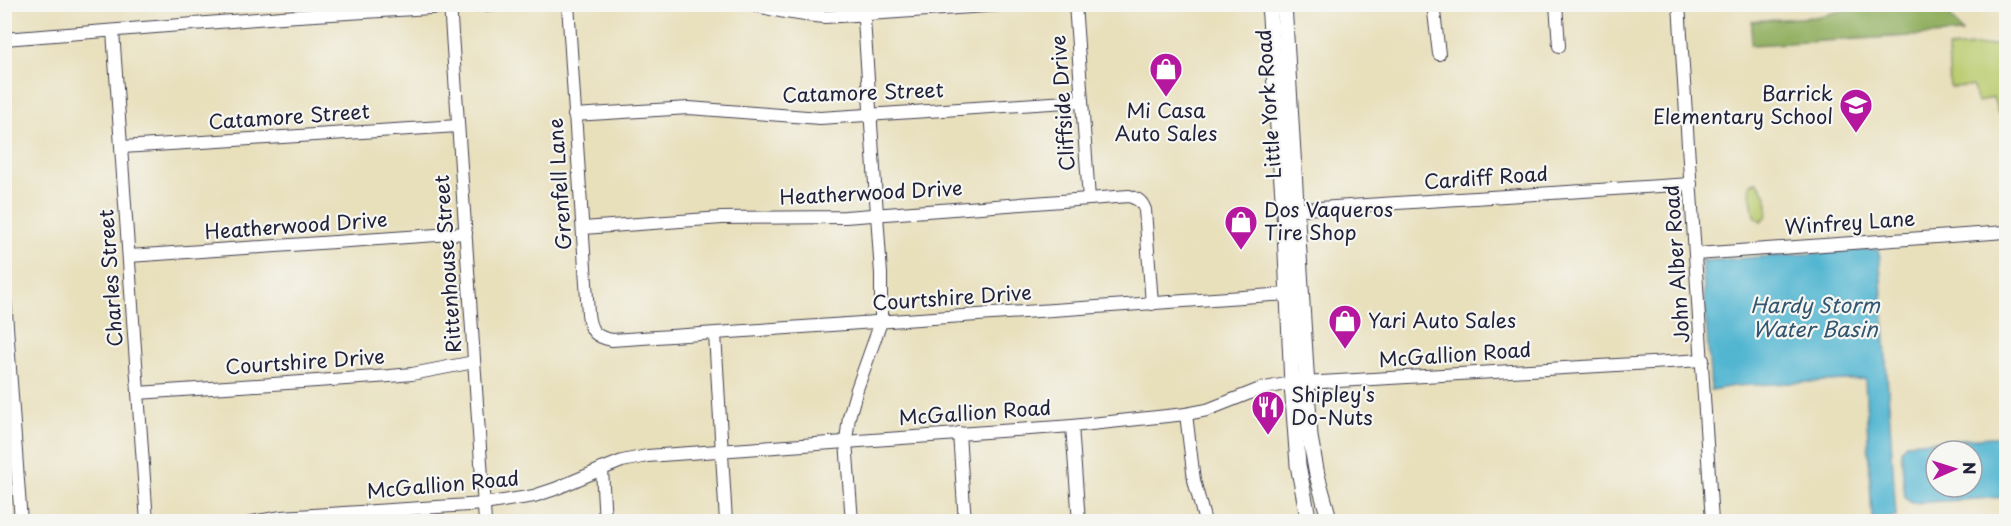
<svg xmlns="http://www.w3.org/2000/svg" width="2011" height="526" font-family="'Playpen Sans',sans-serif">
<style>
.green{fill:#bacc6f;stroke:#6e7755;stroke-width:1.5}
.forest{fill:#93b062;stroke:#5a694e;stroke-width:1.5}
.water{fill:#53b6d1;stroke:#3a6c86;stroke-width:1.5;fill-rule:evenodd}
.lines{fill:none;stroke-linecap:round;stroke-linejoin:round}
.minor-casing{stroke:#403e4e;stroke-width:14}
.major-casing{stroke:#403e4e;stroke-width:17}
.minor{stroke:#fff;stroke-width:12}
.major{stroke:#fff;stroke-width:15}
.labels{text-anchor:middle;stroke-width:4.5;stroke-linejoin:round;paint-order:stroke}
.street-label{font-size:20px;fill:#22223b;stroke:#f6f6f2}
.poi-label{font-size:20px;fill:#22223b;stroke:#f6f6f2;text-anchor:start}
.water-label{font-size:21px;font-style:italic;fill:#335670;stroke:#f6f6f2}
</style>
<rect width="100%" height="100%" fill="#f6f6f2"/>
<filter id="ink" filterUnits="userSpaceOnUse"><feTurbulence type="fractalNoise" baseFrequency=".0167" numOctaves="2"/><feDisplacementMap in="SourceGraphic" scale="12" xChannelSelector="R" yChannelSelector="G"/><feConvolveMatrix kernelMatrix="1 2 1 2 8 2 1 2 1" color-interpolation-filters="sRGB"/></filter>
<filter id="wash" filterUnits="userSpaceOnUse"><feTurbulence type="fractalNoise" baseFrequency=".008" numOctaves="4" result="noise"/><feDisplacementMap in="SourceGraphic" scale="24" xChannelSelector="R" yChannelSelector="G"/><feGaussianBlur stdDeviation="1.35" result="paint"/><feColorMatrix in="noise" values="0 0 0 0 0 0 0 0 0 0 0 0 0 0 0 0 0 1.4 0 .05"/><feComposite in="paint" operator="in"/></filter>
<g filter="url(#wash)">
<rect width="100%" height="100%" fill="#e8dfbb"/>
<g class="green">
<polygon points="2006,44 2006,92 2003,94 2006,96 2006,116 2005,117 1998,113 1993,97 1979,102 1976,100 1973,86 1950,87 1948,48"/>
<path d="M1757,182C1766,193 1770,202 1767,216L1761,221L1754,216L1749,186L1750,183Z"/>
</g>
<polygon class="forest" points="1868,5 1943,5 1962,33 1751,45 1752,21 1815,17"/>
<g class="water">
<polygon points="1879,249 1896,517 1872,519 1865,379 1734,386 1711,390 1702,261"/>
<path d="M2006,436V497L1912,503L1905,498L1901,450L1906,443ZM1936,451H1972V487H1936Z"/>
</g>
</g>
<g filter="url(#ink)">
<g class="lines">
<g class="minor-casing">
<g id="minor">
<polyline points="450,4 485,522"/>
<path d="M568,4L588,314C590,331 595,337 612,340L1287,294"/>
<path d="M752,4C776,12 799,15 825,17L1015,4"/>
<polyline points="1075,4 1089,199"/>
<polyline points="1433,4 1439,54"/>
<polyline points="1556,4 1559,46"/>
<polyline points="1679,4 1712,522"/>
<polyline points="113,31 147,522"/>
<polyline points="4,39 282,17 496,4"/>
<polyline points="574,115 689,108 820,118 1082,101"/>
<polyline points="122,147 458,126"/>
<polyline points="1288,210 1691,184"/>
<path d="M583,228L722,218L845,217L1129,196C1138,199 1142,201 1145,210L1152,304"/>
<polyline points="1696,254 2006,232"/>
<polyline points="129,256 466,233"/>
<polyline points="4,285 21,522"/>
<polyline points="715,334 726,522"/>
<polyline points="138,393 390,376 412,374 474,362"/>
<polyline points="1186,414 1194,480 1205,522"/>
<polyline points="1072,426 1079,522"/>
<polyline points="959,433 965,522"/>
<polyline points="602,469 605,522"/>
<polyline points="252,522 282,517 484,504 534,496 555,489 602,469 622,461 647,456 1072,426 1186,414 1207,410 1260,389 1286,384 1703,360"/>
<polyline points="852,522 846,441 849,417 857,389 881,322 881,274 863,4"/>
</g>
</g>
<g class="major-casing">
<g id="major">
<polyline points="1269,4 1284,210 1292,384 1298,465 1309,522"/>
<polyline points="1284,4 1310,437 1317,475 1330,522"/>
</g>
</g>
<use href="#minor" class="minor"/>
<use href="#major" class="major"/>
</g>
</g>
<defs>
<g id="shop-pin" transform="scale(1.725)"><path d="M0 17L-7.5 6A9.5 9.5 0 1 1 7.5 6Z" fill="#b5179e" stroke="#f6f6f2"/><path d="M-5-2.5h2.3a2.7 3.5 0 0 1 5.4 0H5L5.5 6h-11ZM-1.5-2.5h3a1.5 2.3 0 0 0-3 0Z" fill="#fff"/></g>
<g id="school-pin" transform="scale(1.725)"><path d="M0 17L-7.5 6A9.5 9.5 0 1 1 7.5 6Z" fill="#b5179e" stroke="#f6f6f2"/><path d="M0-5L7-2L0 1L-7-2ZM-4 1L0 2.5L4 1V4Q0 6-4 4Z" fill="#fff"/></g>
<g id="restaurant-pin" transform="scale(1.725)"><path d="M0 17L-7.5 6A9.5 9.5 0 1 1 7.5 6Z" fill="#b5179e" stroke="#f6f6f2"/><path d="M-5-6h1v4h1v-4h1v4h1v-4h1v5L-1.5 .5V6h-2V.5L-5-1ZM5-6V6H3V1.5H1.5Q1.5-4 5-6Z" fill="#fff"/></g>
</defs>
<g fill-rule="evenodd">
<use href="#shop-pin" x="1166" y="69"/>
<use href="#school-pin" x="1856" y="105"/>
<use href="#shop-pin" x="1241" y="222"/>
<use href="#shop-pin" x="1345" y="321"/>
<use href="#restaurant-pin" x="1268" y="407"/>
</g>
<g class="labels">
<g class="street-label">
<text transform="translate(863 93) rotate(-2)" y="7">Catamore Street</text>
<text transform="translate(1063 103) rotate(-94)" y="7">Cliffside Drive</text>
<text transform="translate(1269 104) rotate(-94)" y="7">Little York Road</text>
<text transform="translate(289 117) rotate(-4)" y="7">Catamore Street</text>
<text transform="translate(1486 178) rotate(-4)" y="7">Cardiff Road</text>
<text transform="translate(560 184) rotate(-94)" y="7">Grenfell Lane</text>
<text transform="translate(871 193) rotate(-3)" y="7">Heatherwood Drive</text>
<text transform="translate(1850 223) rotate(-4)" y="7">Winfrey Lane</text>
<text transform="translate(296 226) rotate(-4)" y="7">Heatherwood Drive</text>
<text transform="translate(448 264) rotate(-94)" y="7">Rittenhouse Street</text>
<text transform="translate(1677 264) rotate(-94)" y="7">John Alber Road</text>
<text transform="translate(111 278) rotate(-94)" y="7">Charles Street</text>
<text transform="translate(952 298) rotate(-4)" y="7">Courtshire Drive</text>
<text transform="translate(1455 355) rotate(-4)" y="7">McGallion Road</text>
<text transform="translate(305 362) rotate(-4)" y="7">Courtshire Drive</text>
<text transform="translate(975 413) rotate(-4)" y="7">McGallion Road</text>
<text transform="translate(443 485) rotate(-5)" y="7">McGallion Road</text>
</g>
<g class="poi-label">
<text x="1833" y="101" text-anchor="end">Barrick<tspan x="1833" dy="23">Elementary School</tspan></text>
<text x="1166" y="118" text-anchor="middle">Mi Casa<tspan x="1166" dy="23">Auto Sales</tspan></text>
<text x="1264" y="217">Dos Vaqueros<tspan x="1264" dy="23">Tire Shop</tspan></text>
<text x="1368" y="328">Yari Auto Sales</text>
<text x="1291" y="402">Shipley's<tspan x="1291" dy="23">Do-Nuts</tspan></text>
</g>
<g class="water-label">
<text x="1815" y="313">Hardy Storm<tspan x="1815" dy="24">Water Basin</tspan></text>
</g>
</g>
<rect width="2011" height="526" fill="none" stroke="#f6f6f2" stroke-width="24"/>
<g transform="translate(1954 469) rotate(87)"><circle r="28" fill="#f6f6f2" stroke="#a1a1a9" stroke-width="1.5"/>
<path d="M0-4.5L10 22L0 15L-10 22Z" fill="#b5179e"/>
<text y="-9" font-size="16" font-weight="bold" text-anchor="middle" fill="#22223b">N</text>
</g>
</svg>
